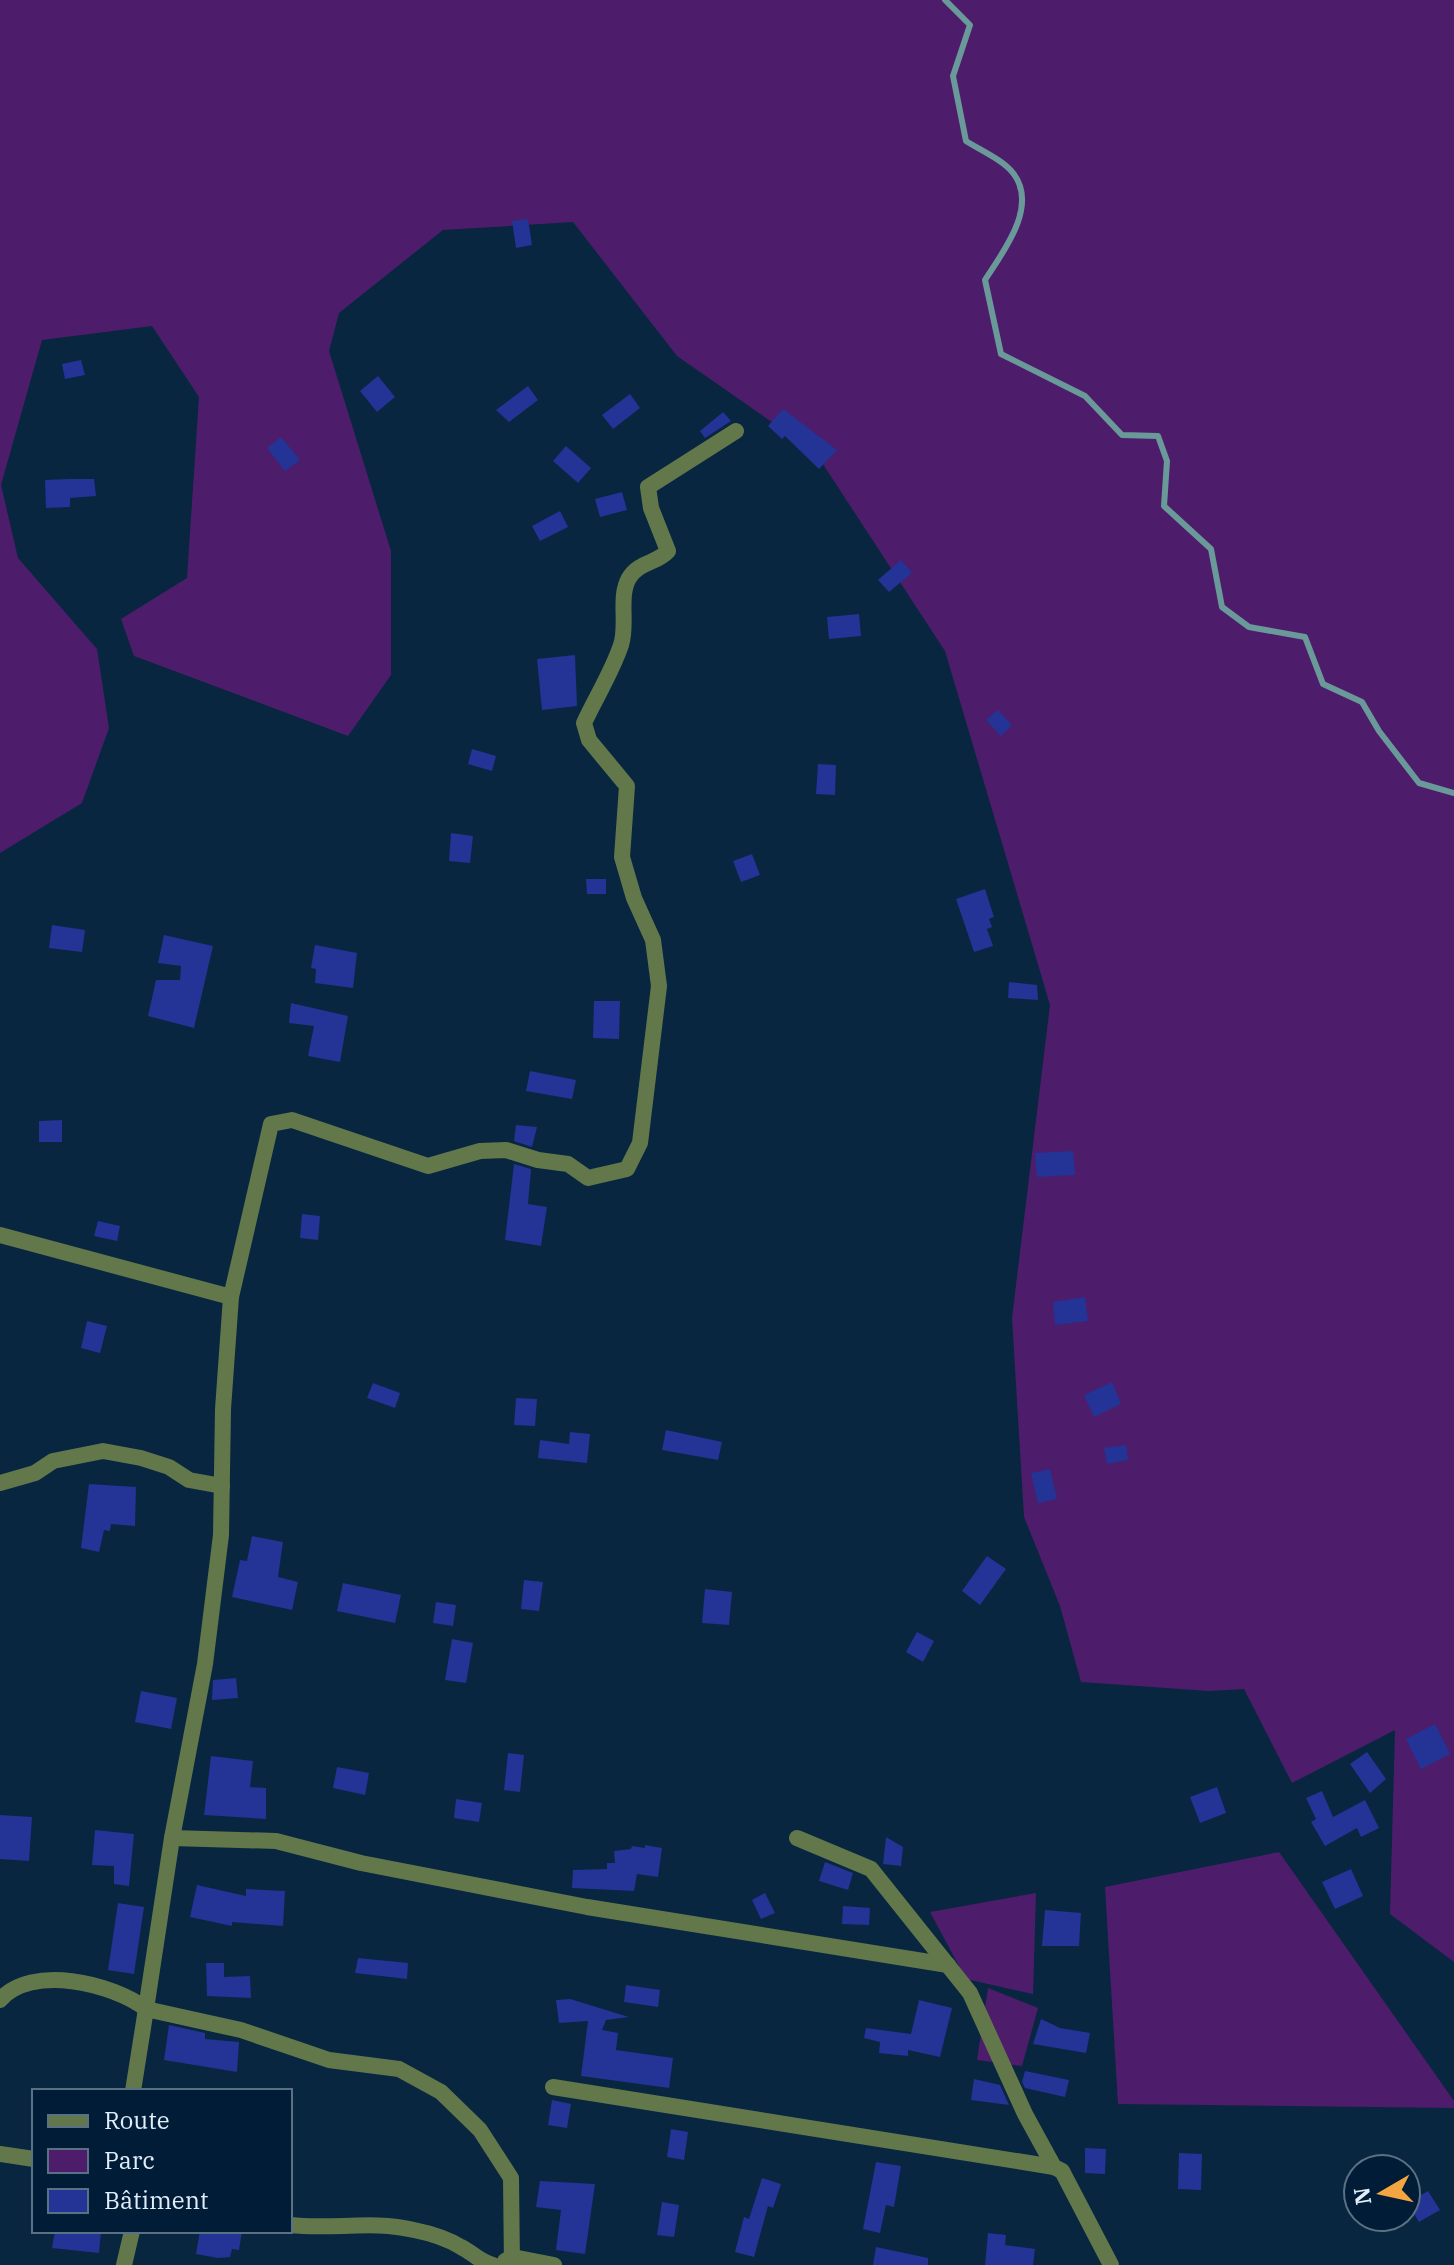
<svg xmlns="http://www.w3.org/2000/svg" width="1454" height="2265" font-family="'IBM Plex Serif',serif">
<style>
.green{fill:#4d1d6b}
.lines{fill:none;stroke-linecap:round;stroke-linejoin:round}
.stream{stroke:#6a999a;stroke-width:6}
.building{fill:#233396}
.street{stroke:#62784a;stroke-width:16}
</style>
<rect width="100%" height="100%" fill="#082640"/>
<g class="green">
<polygon points="0,0 1454,0 1454,1962 1390,1914 1395,1730 1292,1783 1244,1689 1209,1691 1081,1682 1060,1606 1024,1517 1012,1318 1050,1005 945,651 815,452 677,356 573,222 443,230 339,313 329,351 391,551 391,675 348,736 134,656 121,619 187,578 199,397 152,326 42,340 1,485 18,558 97,649 109,728 82,803 0,853"/>
<polygon points="1279,1852 1454,2101 1454,2108 1118,2104 1105,1887"/>
<polygon points="1036,1893 1033,1994 966,1979 930,1912"/>
<polygon points="988,1988 1038,2008 1022,2066 977,2060"/>
</g>
<g class="lines">
<path class="stream" d="M945,0L970,25L953,76L966,141C980,150 1003,160 1013,173C1039,206 1003,252 985,280L1001,354L1085,396L1122,435L1158,436L1167,461L1164,506L1211,549L1222,607L1249,627L1305,637L1323,684L1362,702L1379,731L1419,783L1454,793"/>
</g>
<g class="building">
<polygon points="528,219 532,245 516,248 512,221"/>
<polygon points="81,360 85,375 65,379 62,364"/>
<polygon points="378,376 395,397 377,412 360,391"/>
<polygon points="528,386 538,400 509,422 496,410"/>
<polygon points="630,394 640,408 613,429 602,415"/>
<polygon points="783,409 837,450 819,469 785,436 782,439 768,426"/>
<polygon points="723,412 731,421 705,438 700,431"/>
<polygon points="281,437 300,460 285,471 267,448"/>
<polygon points="566,446 591,468 578,483 553,461"/>
<polygon points="68,479 94,479 96,496 70,498 70,507 46,508 45,480"/>
<polygon points="622,492 627,510 600,517 595,499"/>
<polygon points="560,511 568,527 540,541 532,526"/>
<polygon points="901,560 912,573 889,592 878,580"/>
<polygon points="859,614 861,636 829,639 827,617"/>
<polygon points="575,655 577,706 542,710 537,659"/>
<polygon points="998,710 1012,725 1001,736 986,720"/>
<polygon points="472,749 496,756 492,771 468,764"/>
<polygon points="818,764 836,765 835,795 816,794"/>
<polygon points="451,833 473,836 470,863 449,861"/>
<polygon points="752,854 760,875 741,882 733,861"/>
<polygon points="586,879 606,879 606,894 587,894"/>
<polygon points="985,889 994,917 989,919 992,927 987,929 993,946 974,952 956,899"/>
<polygon points="52,925 85,930 82,952 49,948"/>
<polygon points="164,935 213,946 194,1028 148,1016 156,980 180,980 181,966 158,963"/>
<polygon points="315,945 357,953 353,988 315,983 316,969 311,968"/>
<polygon points="1009,982 1037,985 1038,1000 1008,998"/>
<polygon points="594,1001 620,1001 619,1039 593,1038"/>
<polygon points="291,1003 348,1016 340,1062 308,1056 314,1026 289,1023"/>
<polygon points="530,1071 576,1080 572,1099 526,1091"/>
<polygon points="62,1120 62,1142 39,1142 39,1121"/>
<polygon points="516,1125 537,1127 532,1147 514,1141"/>
<polygon points="1073,1151 1075,1175 1037,1177 1035,1153"/>
<polygon points="514,1164 531,1169 528,1204 547,1207 541,1246 505,1240"/>
<polygon points="302,1214 320,1216 318,1240 300,1238"/>
<polygon points="98,1221 120,1226 117,1241 94,1236"/>
<polygon points="1085,1297 1088,1321 1055,1325 1053,1302"/>
<polygon points="87,1321 107,1326 100,1353 81,1348"/>
<polygon points="1112,1382 1121,1404 1094,1417 1084,1395"/>
<polygon points="373,1383 400,1393 395,1408 367,1398"/>
<polygon points="516,1398 537,1399 535,1426 514,1425"/>
<polygon points="666,1430 722,1442 718,1460 662,1450"/>
<polygon points="570,1432 590,1434 587,1463 538,1458 540,1440 569,1444"/>
<polygon points="1126,1445 1128,1460 1107,1464 1104,1448"/>
<polygon points="1050,1469 1057,1499 1038,1503 1031,1473"/>
<polygon points="89,1484 136,1487 135,1526 111,1524 110,1531 104,1530 99,1552 81,1548"/>
<polygon points="252,1536 283,1542 278,1577 298,1582 292,1610 232,1597 240,1560 247,1561"/>
<polygon points="987,1556 1006,1569 980,1605 962,1591"/>
<polygon points="524,1580 543,1582 539,1611 521,1609"/>
<polygon points="343,1583 401,1595 395,1623 337,1611"/>
<polygon points="705,1589 732,1592 729,1625 702,1623"/>
<polygon points="436,1602 456,1605 453,1626 433,1623"/>
<polygon points="917,1632 934,1641 923,1662 906,1652"/>
<polygon points="452,1639 473,1643 466,1683 445,1680"/>
<polygon points="236,1678 238,1698 212,1700 213,1680"/>
<polygon points="141,1691 177,1698 171,1729 135,1722"/>
<polygon points="1435,1724 1450,1754 1421,1769 1406,1739"/>
<polygon points="1367,1752 1386,1779 1370,1793 1350,1764"/>
<polygon points="508,1753 524,1755 520,1792 504,1790"/>
<polygon points="211,1756 253,1761 250,1787 266,1788 266,1819 204,1815"/>
<polygon points="337,1767 369,1773 365,1795 333,1788"/>
<polygon points="1217,1787 1226,1813 1200,1823 1190,1797"/>
<polygon points="1322,1791 1333,1817 1365,1800 1379,1828 1361,1837 1357,1828 1325,1846 1311,1822 1316,1819 1306,1798"/>
<polygon points="456,1799 482,1803 479,1822 454,1818"/>
<polygon points="0,1815 32,1817 29,1861 0,1859"/>
<polygon points="95,1830 134,1834 129,1886 114,1884 114,1866 92,1865"/>
<polygon points="886,1837 903,1847 901,1866 883,1864"/>
<polygon points="645,1845 662,1848 658,1877 637,1874 634,1891 572,1888 573,1870 607,1869 607,1863 615,1863 614,1851 631,1849 632,1846 645,1848"/>
<polygon points="825,1862 853,1873 848,1890 819,1881"/>
<polygon points="1351,1869 1363,1896 1335,1909 1322,1882"/>
<polygon points="197,1885 246,1896 246,1889 285,1891 283,1926 232,1922 232,1926 190,1917"/>
<polygon points="765,1893 775,1913 761,1919 752,1900"/>
<polygon points="118,1903 144,1907 134,1974 108,1970"/>
<polygon points="843,1906 870,1908 869,1925 842,1924"/>
<polygon points="1045,1910 1081,1913 1079,1946 1042,1946"/>
<polygon points="358,1958 408,1963 407,1979 355,1973"/>
<polygon points="206,1963 224,1963 224,1977 250,1976 251,1998 207,1996"/>
<polygon points="626,1985 660,1990 658,2007 624,2002"/>
<polygon points="570,1999 629,2017 606,2020 602,2030 618,2033 616,2050 673,2058 669,2088 581,2076 588,2021 559,2023 556,2000"/>
<polygon points="919,2000 952,2008 940,2057 908,2050 908,2056 879,2053 880,2042 864,2038 866,2028 911,2034"/>
<polygon points="1041,2019 1060,2028 1090,2033 1086,2053 1033,2044"/>
<polygon points="169,2025 205,2033 205,2039 239,2042 237,2072 164,2060"/>
<polygon points="1025,2071 1069,2080 1065,2097 1025,2088 1022,2082"/>
<polygon points="974,2079 1000,2085 1009,2105 971,2100"/>
<polygon points="552,2100 571,2104 567,2128 548,2125"/>
<polygon points="671,2129 688,2132 684,2160 667,2157"/>
<polygon points="1085,2148 1106,2149 1105,2174 1085,2173"/>
<polygon points="1179,2153 1202,2154 1201,2190 1178,2189"/>
<polygon points="876,2162 901,2166 894,2207 886,2205 880,2233 863,2229"/>
<polygon points="762,2178 781,2184 773,2208 768,2206 754,2257 735,2252 744,2217 749,2219"/>
<polygon points="540,2181 595,2184 585,2254 556,2250 561,2210 536,2207"/>
<polygon points="1428,2191 1440,2210 1419,2222 1408,2203"/>
<polygon points="662,2202 679,2205 674,2237 657,2235"/>
<polygon points="55,2231 101,2231 99,2253 52,2248"/>
<polygon points="200,2231 242,2231 239,2250 232,2249 230,2257 218,2258 196,2254"/>
<polygon points="988,2233 1006,2235 1005,2245 1035,2249 1033,2265 985,2265"/>
<polygon points="876,2247 928,2258 928,2265 873,2265"/>
</g>
<g class="lines">
<g class="street">
<path d="M0,1235L231,1297L271,1124L292,1120L428,1166L480,1151L506,1150L538,1160L568,1164L588,1178L627,1169L640,1143L659,986L653,940L634,898L622,857L627,786L589,740L584,723C596,697 612,672 621,645C628,624 618,597 629,578C640,561 656,564 668,551L651,508L648,487L736,431"/>
<polyline points="0,1483 35,1473 53,1461 103,1451 141,1458 169,1467 189,1480 222,1486"/>
<polyline points="172,1838 276,1841 361,1863 587,1907 948,1965"/>
<polyline points="797,1838 871,1869 970,1993 1025,2114 1054,2167 1062,2171 1111,2265"/>
<path d="M0,2000C31,1964 112,1983 146,2009L172,1838L205,1664L221,1535L223,1409L231,1297"/>
<polyline points="553,2087 1054,2167"/>
<polyline points="133,2091 146,2009 241,2030 329,2060 399,2069 441,2092 480,2130 511,2178 512,2265"/>
<polyline points="0,2154 34,2159"/>
<path d="M290,2225C332,2230 372,2220 414,2230C429,2233 448,2239 461,2247C473,2253 480,2262 493,2265"/>
<polyline points="505,2261 513,2257 554,2265"/>
<polyline points="124,2265 132,2231"/>
</g>
</g>
<rect x="32" y="2089" width="260" height="144" fill="#001c36" stroke="#5a7084" stroke-width="2"/>
<rect x="48" y="2115" width="40" height="12" fill="#62784a" stroke="#5a7084" stroke-width="2"/>
<text x="104" y="2129" font-size="24" fill="#e1edf9">Route</text>
<rect x="48" y="2149" width="40" height="24" fill="#4d1d6b" stroke="#5a7084" stroke-width="2"/>
<text x="104" y="2169" font-size="24" fill="#e1edf9">Parc</text>
<rect x="48" y="2189" width="40" height="24" fill="#233396" stroke="#5a7084" stroke-width="2"/>
<text x="104" y="2209" font-size="24" fill="#e1edf9">Bâtiment</text>
<g transform="translate(1382 2193) rotate(261)"><circle r="38" fill="#001c36" stroke="#5a7084" stroke-width="2"/>
<path d="M0-6L14 30L0 20L-14 30Z" fill="#f2a541"/>
<text y="-12" font-size="22" font-weight="bold" text-anchor="middle" fill="#e1edf9">N</text>
</g>
</svg>
